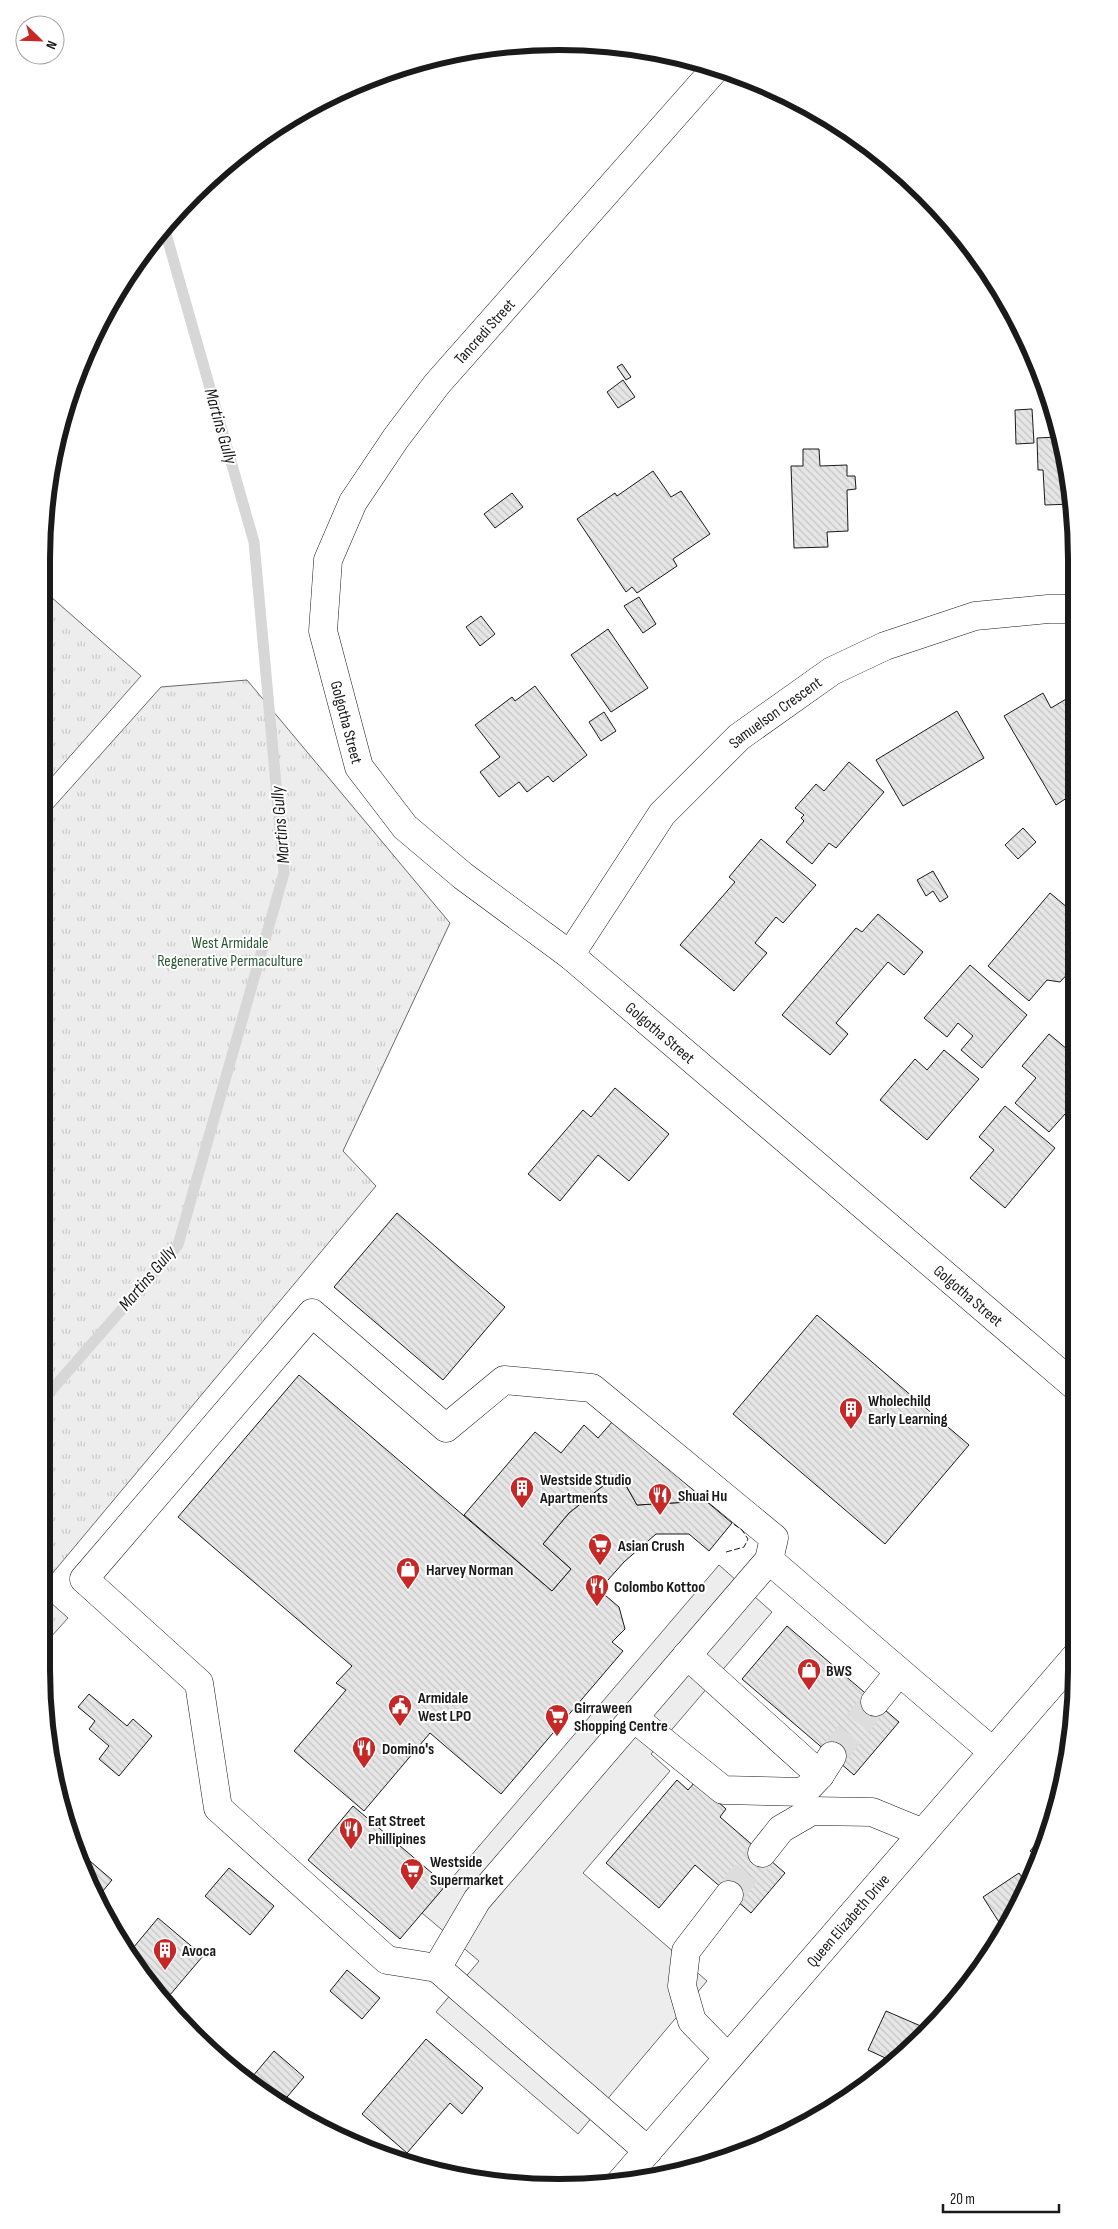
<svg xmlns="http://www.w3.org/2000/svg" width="1118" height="2229" font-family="'Sofia Sans Condensed',sans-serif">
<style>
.grass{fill:url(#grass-tufts);stroke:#6a6a6a}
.pitch{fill:#ededed;stroke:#6a6a6a}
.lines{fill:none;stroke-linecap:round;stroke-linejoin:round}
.stream{stroke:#d7d7d7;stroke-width:11}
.building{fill:url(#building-back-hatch);stroke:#1a1a1a}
.minor-tunnel{stroke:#ddd;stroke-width:28;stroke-dasharray:28 14;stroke-linecap:butt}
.minor-casing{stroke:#1a1a1a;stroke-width:29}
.minor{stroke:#fff;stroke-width:28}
.fence{stroke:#1a1a1a;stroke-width:1;stroke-dasharray:6 2.5;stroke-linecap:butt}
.labels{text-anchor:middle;stroke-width:4;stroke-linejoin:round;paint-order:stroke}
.street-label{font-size:16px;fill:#1a1a1a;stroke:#fff}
.park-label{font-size:16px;fill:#2b5a34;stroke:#fff}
.poi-label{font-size:16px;font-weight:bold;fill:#1a1a1a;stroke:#fff;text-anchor:start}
.water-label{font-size:18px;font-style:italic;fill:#1a1a1a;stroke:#fff}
.rim{fill:none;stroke:#1a1a1a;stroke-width:6}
</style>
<defs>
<pattern id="grass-tufts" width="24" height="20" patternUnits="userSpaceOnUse" patternTransform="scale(1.25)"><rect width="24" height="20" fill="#ededed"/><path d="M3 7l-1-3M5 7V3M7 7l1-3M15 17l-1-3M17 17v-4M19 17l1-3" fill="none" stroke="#cbcbcb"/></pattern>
<pattern id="building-back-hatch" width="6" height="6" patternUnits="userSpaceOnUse" patternTransform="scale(1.25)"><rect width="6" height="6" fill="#e6e6e6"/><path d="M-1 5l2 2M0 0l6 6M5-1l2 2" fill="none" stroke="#c5c5c5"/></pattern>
</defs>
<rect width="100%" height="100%" fill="#fff"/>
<g class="grass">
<polygon points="42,589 141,676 42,788"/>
<polygon points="247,680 450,923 343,1151 376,1186 41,1587 42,820 161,687"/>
<polygon points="41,1594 68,1618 41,1648"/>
</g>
<polygon class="pitch" points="719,1565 772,1612 651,1754 670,1771 583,1873 707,1981 578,2134 436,2012 479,1961 422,1913"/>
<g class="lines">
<polyline class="stream" points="42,1401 178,1245 284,873 254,542 164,227"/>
</g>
<g class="building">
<polygon points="622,364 631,377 626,380 617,367"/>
<polygon points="623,380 635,397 618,408 607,392"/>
<polygon points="1032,409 1034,443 1016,444 1015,410"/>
<polygon points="1058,437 1072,492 1072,504 1045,505 1043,470 1038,470 1037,438"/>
<polygon points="803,449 819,449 820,466 847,465 847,476 855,476 856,489 847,490 848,531 827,532 828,547 794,548 791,466 803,466"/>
<polygon points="653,471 671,497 681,491 710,534 673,559 677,566 637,593 632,587 626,592 577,519 615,493 617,496"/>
<polygon points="512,493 523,507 495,528 484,514"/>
<polygon points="639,597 656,624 643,633 624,606"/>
<polygon points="481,616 495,634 480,646 466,627"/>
<polygon points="608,629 648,688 611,712 571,655"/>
<polygon points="535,686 587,755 553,782 548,776 527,792 519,782 499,797 480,772 500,757 475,725 512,697 515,701"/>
<polygon points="1043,693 1051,708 1073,695 1073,794 1056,805 1004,716"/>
<polygon points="957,711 984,758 903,806 876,760"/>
<polygon points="604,712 616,731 601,741 589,722"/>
<polygon points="849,762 884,792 836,848 829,843 812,864 786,842 804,821 801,818 804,815 795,808 816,784 824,791"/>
<polygon points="1023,828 1036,842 1018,859 1005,845"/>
<polygon points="761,839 816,885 783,923 776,917 755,943 767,953 734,991 680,945 735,882 729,877"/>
<polygon points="933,871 948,897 940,902 933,891 926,896 917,880"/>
<polygon points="1050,893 1074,913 1074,967 1060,982 1047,980 1029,1001 988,966"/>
<polygon points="878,914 923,952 904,975 888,962 836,1023 848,1034 830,1055 782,1015 856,928 862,932"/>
<polygon points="970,965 1027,1015 982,1068 961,1050 973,1036 958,1023 947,1037 924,1018"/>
<polygon points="1049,1034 1074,1055 1074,1104 1049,1132 1015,1103 1036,1078 1022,1066"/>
<polygon points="944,1050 979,1079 927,1140 880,1100 915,1059 927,1070"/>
<polygon points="615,1088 669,1134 629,1181 598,1155 560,1201 528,1174 583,1110 591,1117"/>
<polygon points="1005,1106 1055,1148 1005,1208 970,1178 994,1150 979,1137"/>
<polygon points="397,1213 505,1307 443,1380 334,1287"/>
<polygon points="817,1315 969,1445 885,1544 733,1414"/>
<polygon points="299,1375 552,1591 571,1569 543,1544 569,1513 619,1473 637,1505 706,1501 732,1523 709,1551 689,1534 656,1534 624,1562 599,1590 619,1607 625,1629 612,1642 623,1651 501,1794 430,1733 364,1811 294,1751 346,1690 336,1683 352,1666 178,1517"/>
<polygon points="613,1421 706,1501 637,1505 619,1473 569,1513 543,1544 571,1569 552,1591 464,1515 535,1432 561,1453 584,1425 598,1438"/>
<polygon points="787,1626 899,1722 854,1775 742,1679"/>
<polygon points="89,1694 127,1726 133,1719 152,1736 119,1776 99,1759 109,1746 89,1729 95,1721 78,1707"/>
<polygon points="677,1780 688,1790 695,1782 726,1809 720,1817 785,1873 751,1913 695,1865 659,1908 606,1863"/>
<polygon points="353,1806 446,1885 400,1939 308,1860"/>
<polygon points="1051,1826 1039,1859 1030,1851"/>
<polygon points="76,1849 112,1880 97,1898 75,1851"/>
<polygon points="229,1868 274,1906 250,1935 205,1896"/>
<polygon points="1019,1873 1028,1886 1023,1899 1004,1930 983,1897"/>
<polygon points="158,1918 203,1956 164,2002 148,1985 128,1954"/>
<polygon points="347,1970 380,1998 362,2019 330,1991"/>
<polygon points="886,2011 930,2030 894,2062 868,2050"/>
<polygon points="426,2039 483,2088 462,2114 450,2103 407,2153 362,2114"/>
<polygon points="274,2051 304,2077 282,2103 252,2077"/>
</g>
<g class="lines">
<g class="minor-tunnel">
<polyline points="832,1756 875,1702"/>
<polyline points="729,1895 762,1853"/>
</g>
<g class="minor-casing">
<g id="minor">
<path id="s1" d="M716,68L437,384L396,438L353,502L328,560L323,631L359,767L405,827L463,876L570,955L1075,1386"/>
<path id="s2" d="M570,955L662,814L739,737L832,671L885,646L975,616L1048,609H1073"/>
<polyline points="769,1560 993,1752"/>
<polyline points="687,1655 820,1775"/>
<polyline points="875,1702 899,1672"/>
<polyline points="634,1718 723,1790 804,1792 820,1775 832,1756"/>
<polyline points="762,1853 781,1829 812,1811 872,1812 923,1833"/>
<polyline points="437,1968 477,1900 769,1560 774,1538 592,1388 504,1380 446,1428 312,1313 84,1579 199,1683 218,1808 387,1960 437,1968 648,2151"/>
<polyline points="728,2058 692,2021 682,1986 686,1951 729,1895"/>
<path id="s3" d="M619,2184L1076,1656"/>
</g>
</g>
<use href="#minor" class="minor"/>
<polyline class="fence" points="726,1552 744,1547 748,1539 742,1530 732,1523"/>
</g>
<defs>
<g id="building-pin" transform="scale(1.25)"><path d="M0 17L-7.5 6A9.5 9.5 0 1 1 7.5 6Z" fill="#c62828" stroke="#fff"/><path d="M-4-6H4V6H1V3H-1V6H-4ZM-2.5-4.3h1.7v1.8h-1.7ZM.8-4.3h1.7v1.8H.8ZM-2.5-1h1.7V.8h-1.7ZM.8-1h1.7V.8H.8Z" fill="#fff"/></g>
<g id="restaurant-pin" transform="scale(1.25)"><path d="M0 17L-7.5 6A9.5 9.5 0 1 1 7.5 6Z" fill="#c62828" stroke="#fff"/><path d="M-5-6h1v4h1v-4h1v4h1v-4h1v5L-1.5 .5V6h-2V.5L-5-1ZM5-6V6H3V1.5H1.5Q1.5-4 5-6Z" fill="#fff"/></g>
<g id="supermarket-pin" transform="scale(1.25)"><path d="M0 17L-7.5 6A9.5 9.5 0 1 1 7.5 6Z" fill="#c62828" stroke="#fff"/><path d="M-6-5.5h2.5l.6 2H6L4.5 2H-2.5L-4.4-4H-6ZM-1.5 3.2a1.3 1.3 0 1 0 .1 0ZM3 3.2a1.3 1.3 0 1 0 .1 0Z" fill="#fff"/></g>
<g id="shop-pin" transform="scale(1.25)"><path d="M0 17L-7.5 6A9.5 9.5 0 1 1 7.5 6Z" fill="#c62828" stroke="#fff"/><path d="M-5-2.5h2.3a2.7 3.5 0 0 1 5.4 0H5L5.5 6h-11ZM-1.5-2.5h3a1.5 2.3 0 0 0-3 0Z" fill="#fff"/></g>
<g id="civic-pin" transform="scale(1.25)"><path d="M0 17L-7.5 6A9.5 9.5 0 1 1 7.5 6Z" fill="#c62828" stroke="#fff"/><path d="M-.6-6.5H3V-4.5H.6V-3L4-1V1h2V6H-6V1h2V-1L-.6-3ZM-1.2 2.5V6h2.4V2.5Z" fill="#fff"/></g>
</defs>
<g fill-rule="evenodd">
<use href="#building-pin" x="851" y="1409"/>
<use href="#building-pin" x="522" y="1488"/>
<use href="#restaurant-pin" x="660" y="1495"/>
<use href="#supermarket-pin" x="600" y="1545"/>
<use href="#shop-pin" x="408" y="1569"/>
<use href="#restaurant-pin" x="597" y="1586"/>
<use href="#shop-pin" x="809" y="1670"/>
<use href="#civic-pin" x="400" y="1706"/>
<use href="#supermarket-pin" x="557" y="1716"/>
<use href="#restaurant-pin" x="364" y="1748"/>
<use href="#restaurant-pin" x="351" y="1829"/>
<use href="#supermarket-pin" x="412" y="1870"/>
<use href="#building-pin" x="165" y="1950"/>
</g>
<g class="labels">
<g class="street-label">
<text transform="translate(484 331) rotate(-48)" y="6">Tancredi Street</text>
<text dy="6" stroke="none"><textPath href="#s2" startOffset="321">Samuelson Crescent</textPath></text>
<text dy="6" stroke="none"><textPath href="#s1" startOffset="795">Golgotha Street</textPath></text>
<text dy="6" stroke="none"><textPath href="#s1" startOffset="1245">Golgotha Street</textPath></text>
<text dy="6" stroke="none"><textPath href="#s1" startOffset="1650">Golgotha Street</textPath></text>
<text dy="6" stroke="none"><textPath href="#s3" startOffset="349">Queen Elizabeth Drive</textPath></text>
</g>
<g class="park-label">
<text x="230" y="948">West Armidale<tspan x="230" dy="18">Regenerative Permaculture</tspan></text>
</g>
<g class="poi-label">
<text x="868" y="1406">Wholechild<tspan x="868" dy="18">Early Learning</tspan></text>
<text x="540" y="1485">Westside Studio<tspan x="540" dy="18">Apartments</tspan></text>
<text x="678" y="1501">Shuai Hu</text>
<text x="618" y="1551">Asian Crush</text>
<text x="426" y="1575">Harvey Norman</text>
<text x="614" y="1592">Colombo Kottoo</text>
<text x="826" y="1676">BWS</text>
<text x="418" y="1703">Armidale<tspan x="418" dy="18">West LPO</tspan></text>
<text x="574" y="1713">Girraween<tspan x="574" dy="18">Shopping Centre</tspan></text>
<text x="382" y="1754">Domino's</text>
<text x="368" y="1826">Eat Street<tspan x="368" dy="18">Phillipines</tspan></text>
<text x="430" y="1867">Westside<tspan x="430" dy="18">Supermarket</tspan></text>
<text x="182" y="1956">Avoca</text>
</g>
<g class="water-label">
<text transform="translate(221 426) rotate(74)" y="6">Martins Gully</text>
<text transform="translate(280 825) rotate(-95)" y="6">Martins Gully</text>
<text transform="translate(147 1278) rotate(-50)" y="6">Martins Gully</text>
</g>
</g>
<path d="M0 0H1118V2229H0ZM559 50H559A509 509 0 0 1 1068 559V1670A509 509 0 0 1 559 2179H559A509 509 0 0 1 50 1670V559A509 509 0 0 1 559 50Z" fill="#fff" fill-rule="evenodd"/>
<path class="rim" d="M559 50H559A509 509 0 0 1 1068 559V1670A509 509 0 0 1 559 2179H559A509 509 0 0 1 50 1670V559A509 509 0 0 1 559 50Z"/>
<g transform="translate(40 40) rotate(113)"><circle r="24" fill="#ffffff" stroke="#a3a3a3"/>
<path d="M0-4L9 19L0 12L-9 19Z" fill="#c62828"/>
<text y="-8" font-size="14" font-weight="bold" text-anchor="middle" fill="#1a1a1a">N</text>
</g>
<path d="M943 2204v8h116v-8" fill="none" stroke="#1a1a1a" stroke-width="2.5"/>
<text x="950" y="2204" font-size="15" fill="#1a1a1a" stroke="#ffffff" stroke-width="4" paint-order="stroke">20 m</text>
</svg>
